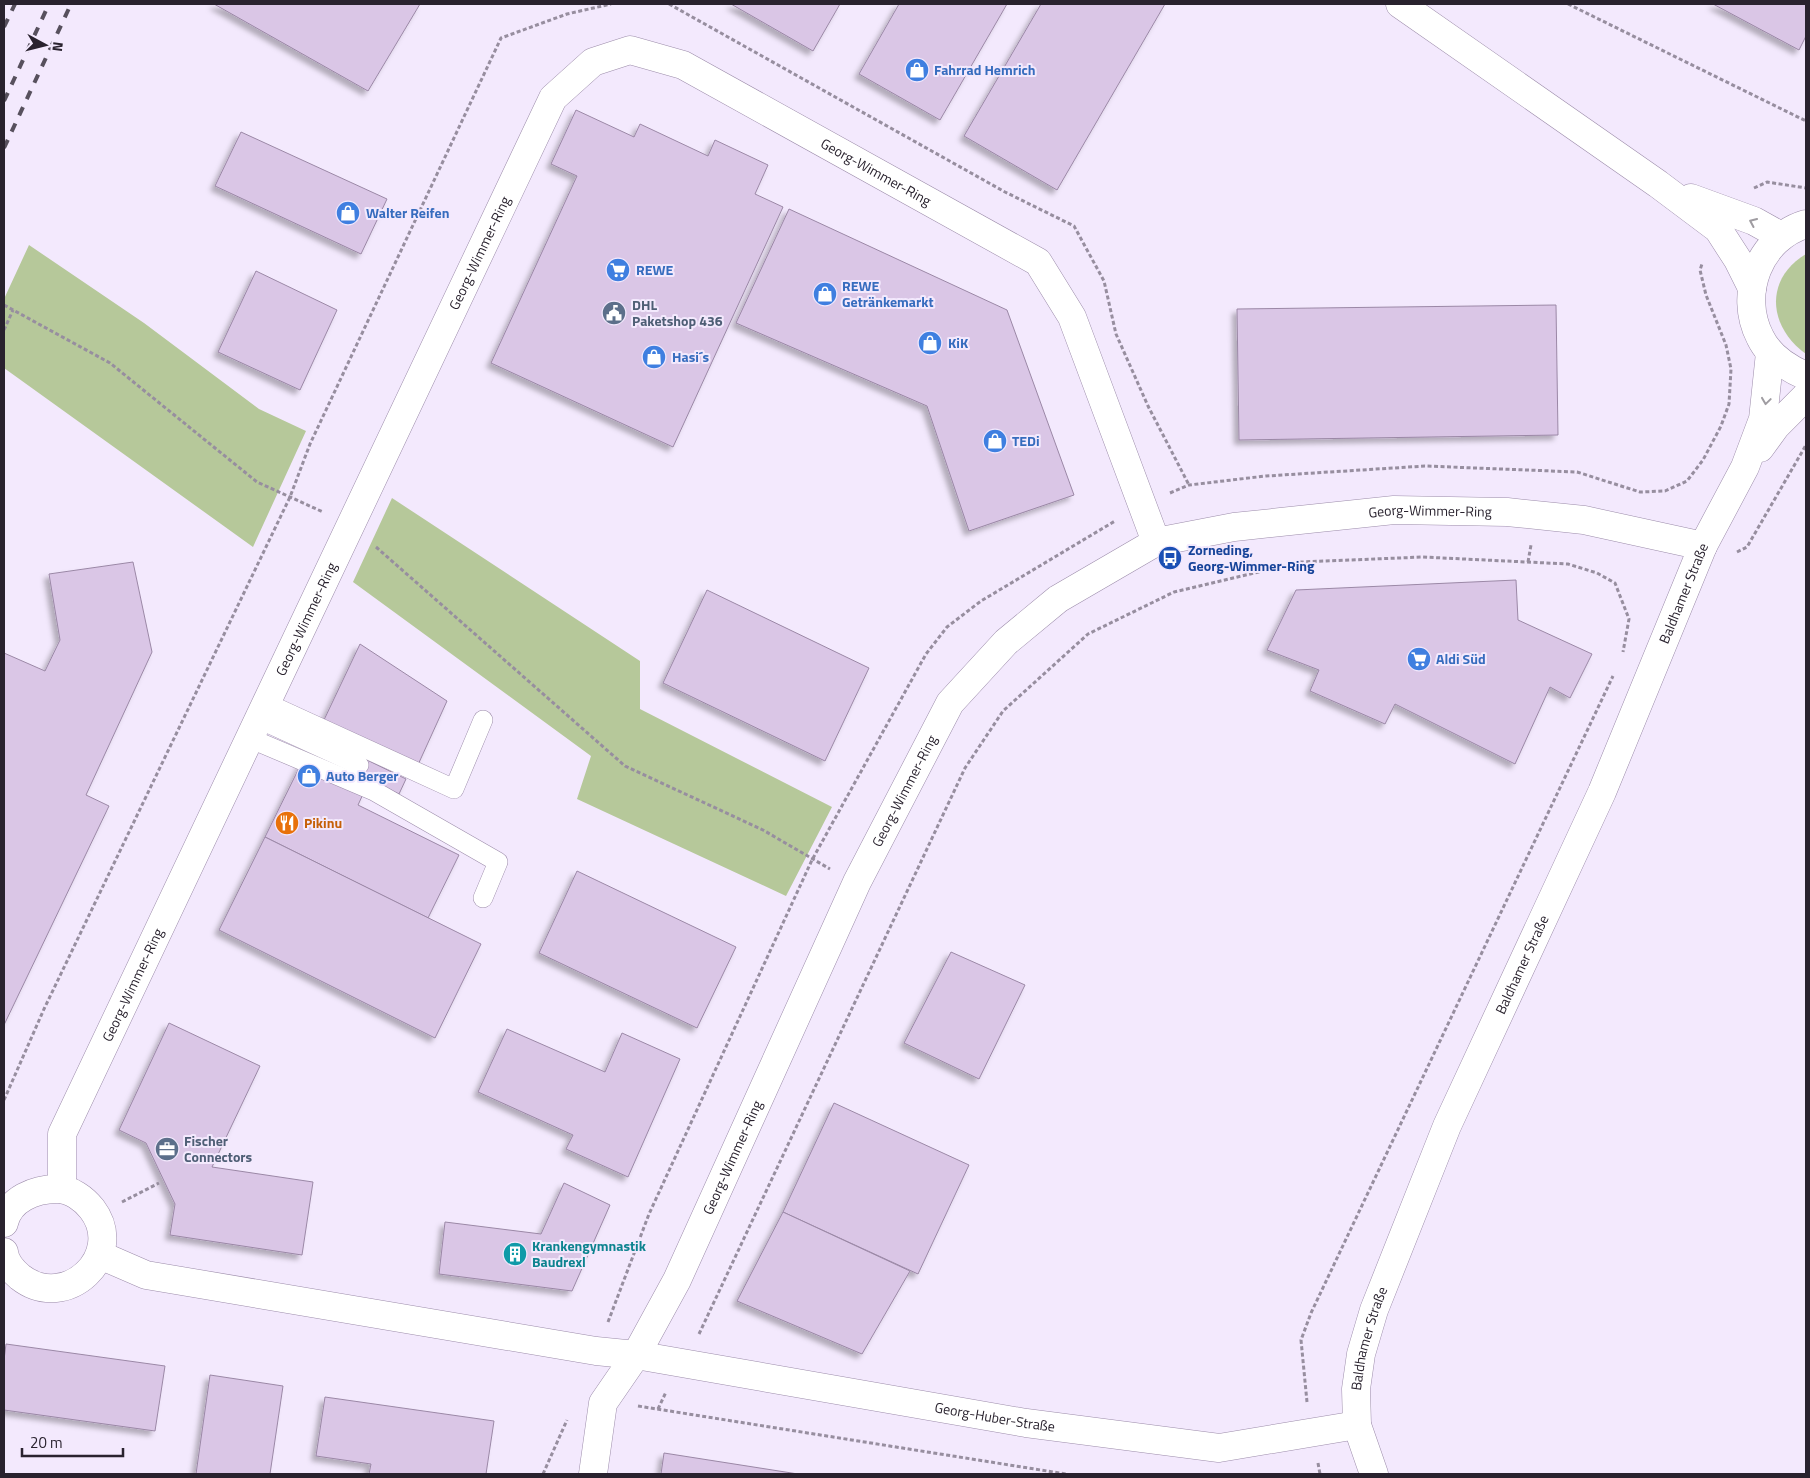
<svg xmlns="http://www.w3.org/2000/svg" width="1810" height="1478" font-family="'Titillium Web',sans-serif">
<style>
.green{fill:#b6c89a}
.building{fill:#dac6e6;stroke:#9b88a6;filter:url(#shadow)}
.lines{fill:none;stroke-linecap:round;stroke-linejoin:round}
.service-casing{stroke:#9c8caa;stroke-width:20}
.minor-casing{stroke:#9c8caa;stroke-width:29}
.secondary-casing{stroke:#9c8caa;stroke-width:29}
.path{stroke:#978e9f;stroke-width:3;stroke-dasharray:4 2.5;stroke-linecap:butt}
.service{stroke:#fff;stroke-width:19}
.minor{stroke:#fff;stroke-width:28}
.secondary{stroke:#fff;stroke-width:28}
.rail{stroke:#57505d;stroke-width:4;stroke-dasharray:9 9;stroke-linecap:butt}
.oneway{stroke:#9f9ca1}
.labels{text-anchor:middle;stroke-width:4;stroke-linejoin:round;paint-order:stroke}
.shop-label{font-size:14px;font-weight:bold;fill:#366cbe;stroke:#f3e9fd;text-anchor:start}
.street-label{font-size:14px;fill:#29222e;stroke:#f3e9fd}
.service-label{font-size:14px;font-weight:bold;fill:#4e5e75;stroke:#f3e9fd;text-anchor:start}
.transit-label{font-size:14px;font-weight:bold;fill:#164399;stroke:#f3e9fd;text-anchor:start}
.food-label{font-size:14px;font-weight:bold;fill:#c56008;stroke:#f3e9fd;text-anchor:start}
.culture-label{font-size:14px;font-weight:bold;fill:#0d838f;stroke:#f3e9fd;text-anchor:start}
</style>
<defs>
<filter id="shadow"><feDropShadow dx="-4.5" dy="4.5" stdDeviation="2.5" flood-color="#0004"/></filter>
</defs>
<rect width="100%" height="100%" fill="#f3e9fd"/>
<g class="green">
<polygon points="29,245 144,323 259,409 306,431 253,547 4,368 4,299"/>
<path d="M1806,254V354C1768,327 1764,279 1806,254Z"/>
<polygon points="392,498 640,661 640,709 832,807 786,896 577,799 591,756 353,582"/>
</g>
<g class="building">
<polygon points="214,4 420,4 368,91"/>
<polygon points="731,4 840,4 813,51"/>
<polygon points="899,4 1007,4 940,120 859,74"/>
<polygon points="1041,4 1165,4 1057,190 964,136"/>
<polygon points="1713,4 1806,4 1806,36 1799,50"/>
<polygon points="576,110 634,137 640,124 708,156 715,140 768,165 755,194 783,207 673,447 491,363 577,176 551,164"/>
<polygon points="241,132 387,199 361,254 215,186"/>
<polygon points="789,209 1007,310 1074,495 969,531 927,406 736,323"/>
<polygon points="256,271 337,310 300,390 218,352"/>
<polygon points="1556,305 1558,435 1239,440 1237,309"/>
<polygon points="133,562 152,652 86,795 109,806 4,1025 4,653 45,671 60,640 49,574"/>
<polygon points="1516,580 1518,620 1592,654 1570,698 1550,687 1515,764 1395,704 1385,724 1310,691 1319,670 1267,650 1296,590"/>
<polygon points="707,590 869,668 825,761 663,683"/>
<polygon points="360,644 447,701 417,767 323,722"/>
<polygon points="363,758 406,779 399,794 355,773"/>
<polygon points="302,762 364,792 358,805 459,855 428,918 265,837"/>
<polygon points="265,837 481,944 435,1038 219,930"/>
<polygon points="577,871 736,947 697,1028 539,953"/>
<polygon points="951,952 1025,985 979,1079 904,1043"/>
<polygon points="169,1023 260,1066 212,1167 313,1182 302,1255 170,1235 175,1204 146,1143 119,1130"/>
<polygon points="507,1029 605,1072 622,1033 680,1059 628,1177 566,1149 573,1135 478,1092"/>
<polygon points="834,1103 969,1165 918,1274 783,1212"/>
<polygon points="564,1183 610,1205 572,1291 439,1274 445,1222 541,1234"/>
<polygon points="783,1212 910,1271 862,1354 737,1301"/>
<polygon points="6,1344 165,1366 155,1431 4,1410 4,1360"/>
<polygon points="210,1375 283,1386 270,1474 196,1474"/>
<polygon points="325,1397 494,1421 486,1474 369,1474 371,1464 316,1456"/>
<polygon points="664,1453 798,1474 661,1474"/>
</g>
<g class="lines">
<g class="service-casing">
<g id="service">
<polyline points="266,703 454,789 483,720"/>
<polyline points="259,719 359,765"/>
<polyline points="249,738 374,791 498,862 483,898"/>
</g>
</g>
<g class="minor-casing">
<g id="minor">
<polyline points="1760,448 1776,426 1806,396"/>
<path id="s1" d="M62,1189V1134L553,98L593,62L630,50L683,65L1038,262L1072,317L1156,542"/>
<path d="M4,1223C9,1199 35,1189 57,1189C71,1189 84,1199 92,1209C127,1255 66,1313 20,1277C13,1271 5,1262 4,1252"/>
<path id="s2" d="M100,1255L146,1275L596,1351L636,1355L1026,1423L1219,1448L1357,1425"/>
<path id="s3" d="M593,1474L603,1403L636,1355L677,1280L857,882L950,703L1006,642L1058,599L1156,542L1234,527L1394,510L1507,512L1584,520L1703,546"/>
<path id="s4" d="M1374,1474L1357,1425L1356,1389L1361,1354L1374,1310L1447,1126L1602,792L1703,546L1745,467L1763,419L1770,353"/>
</g>
</g>
<g class="secondary-casing">
<g id="secondary">
<polyline points="1400,4 1658,184 1718,229 1738,260 1752,288"/>
<polyline points="1691,198 1754,221 1781,236"/>
<path d="M1806,224C1759,238 1738,294 1760,337C1769,356 1787,368 1806,376"/>
</g>
</g>
<g class="path">
<polyline points="669,4 1005,192 1074,226 1104,281 1116,334 1148,406 1189,485"/>
<polyline points="1568,4 1806,121"/>
<polyline points="1754,188 1767,182 1806,188"/>
<polyline points="4,305 110,363 257,482 323,512"/>
<polyline points="4,330 13,310"/>
<polyline points="1170,493 1189,485 1266,476 1425,466 1577,472 1640,492 1665,491 1687,481 1703,460 1721,426 1729,404 1731,369 1726,345 1706,295 1700,270 1702,264"/>
<polyline points="376,547 625,766 763,830 830,869"/>
<polyline points="1737,552 1747,547 1806,445"/>
<polyline points="1528,562 1531,545"/>
<polyline points="4,1100 44,1009 290,497 310,444 501,38 567,14 611,4"/>
<polyline points="122,1202 159,1183"/>
<polyline points="608,1322 649,1214 812,860 926,654 947,627 981,601 1115,521"/>
<polyline points="699,1334 965,768 1003,711 1088,634 1174,592 1301,562 1423,557 1568,564 1597,573 1615,583 1629,619 1623,652"/>
<polyline points="1307,1402 1301,1340 1311,1313 1613,676"/>
<polyline points="638,1406 1066,1474"/>
<polyline points="658,1409 666,1392"/>
<polyline points="1318,1463 1320,1474"/>
<polyline points="543,1474 567,1420"/>
</g>
<use href="#service" class="service"/>
<use href="#minor" class="minor"/>
<use href="#secondary" class="secondary"/>
<g class="rail">
<polyline points="4,27 15,4"/>
<polyline points="4,101 49,4"/>
<polyline points="4,148 71,4"/>
</g>
</g>
<defs><path id="oneway-chevron" d="M-2-3.5L2.5 0L-2 3.5" fill="none" stroke-width="1.6" stroke-linecap="round" stroke-linejoin="round" transform="scale(1.25)"/></defs>
<g class="oneway">
<use href="#oneway-chevron" transform="translate(1753 222) rotate(-156)"/>
<use href="#oneway-chevron" transform="translate(1766 401) rotate(98)"/>
</g>
<defs>
<g id="shop-disc" transform="scale(1.25)"><circle r="9.5" fill="#3f7fe0" stroke="#f3e9fd"/><path d="M-5-2.5h2.3a2.7 3.5 0 0 1 5.4 0H5L5.5 6h-11ZM-1.5-2.5h3a1.5 2.3 0 0 0-3 0Z" fill="#fff"/></g>
<g id="supermarket-disc" transform="scale(1.25)"><circle r="9.5" fill="#3f7fe0" stroke="#f3e9fd"/><path d="M-6-5.5h2.5l.6 2H6L4.5 2H-2.5L-4.4-4H-6ZM-1.5 3.2a1.3 1.3 0 1 0 .1 0ZM3 3.2a1.3 1.3 0 1 0 .1 0Z" fill="#fff"/></g>
<g id="civic-disc" transform="scale(1.25)"><circle r="9.5" fill="#5c6f8a" stroke="#f3e9fd"/><path d="M-.6-6.5H3V-4.5H.6V-3L4-1V1h2V6H-6V1h2V-1L-.6-3ZM-1.2 2.5V6h2.4V2.5Z" fill="#fff"/></g>
<g id="bus-disc" transform="scale(1.25)"><circle r="9.5" fill="#1a4fb4" stroke="#f3e9fd"/><path d="M-5-6H5V4H4V6H2V4H-2V6H-4V4H-5ZM-3.5-4V0h7V-4ZM-3.5 1.2v1.5H-2V1.2ZM2 1.2v1.5H3.5V1.2Z" fill="#fff"/></g>
<g id="restaurant-disc" transform="scale(1.25)"><circle r="9.5" fill="#e8710a" stroke="#f3e9fd"/><path d="M-5-6h1v4h1v-4h1v4h1v-4h1v5L-1.5 .5V6h-2V.5L-5-1ZM5-6V6H3V1.5H1.5Q1.5-4 5-6Z" fill="#fff"/></g>
<g id="office-disc" transform="scale(1.25)"><circle r="9.5" fill="#5c6f8a" stroke="#f3e9fd"/><path d="M-6-3h4V-5.5h4V-3h4V5H-6ZM-1-4.5V-3h2v-1.5ZM-6 0V1H6V0Z" fill="#fff"/></g>
<g id="building-disc" transform="scale(1.25)"><circle r="9.5" fill="#0f9aa8" stroke="#f3e9fd"/><path d="M-4-6H4V6H1V3H-1V6H-4ZM-2.5-4.3h1.7v1.8h-1.7ZM.8-4.3h1.7v1.8H.8ZM-2.5-1h1.7V.8h-1.7ZM.8-1h1.7V.8H.8Z" fill="#fff"/></g>
</defs>
<g fill-rule="evenodd">
<use href="#shop-disc" x="917" y="70"/>
<use href="#shop-disc" x="348" y="213"/>
<use href="#supermarket-disc" x="618" y="270"/>
<use href="#shop-disc" x="825" y="294"/>
<use href="#civic-disc" x="614" y="313"/>
<use href="#shop-disc" x="930" y="343"/>
<use href="#shop-disc" x="654" y="357"/>
<use href="#shop-disc" x="995" y="441"/>
<use href="#bus-disc" x="1170" y="558"/>
<use href="#supermarket-disc" x="1419" y="659"/>
<use href="#shop-disc" x="309" y="776"/>
<use href="#restaurant-disc" x="287" y="823"/>
<use href="#office-disc" x="167" y="1149"/>
<use href="#building-disc" x="515" y="1254"/>
</g>
<g class="labels">
<g class="shop-label">
<text x="934" y="75">Fahrrad Hemrich</text>
<text x="366" y="218">Walter Reifen</text>
<text x="636" y="275">REWE</text>
<text x="842" y="291">REWE<tspan x="842" dy="16">Getränkemarkt</tspan></text>
<text x="948" y="348">KiK</text>
<text x="672" y="362">Hasi´s</text>
<text x="1012" y="446">TEDi</text>
<text x="1436" y="664">Aldi Süd</text>
<text x="326" y="781">Auto Berger</text>
</g>
<g class="street-label">
<text dy="5" stroke="none"><textPath href="#s1" startOffset="1570">Georg-Wimmer-Ring</textPath></text>
<text dy="5" stroke="none"><textPath href="#s1" startOffset="1030">Georg-Wimmer-Ring</textPath></text>
<text dy="5" stroke="none"><textPath href="#s3" startOffset="1394">Georg-Wimmer-Ring</textPath></text>
<text dy="5" stroke="none"><textPath href="#s4" startOffset="950">Baldhamer Straße</textPath></text>
<text dy="5" stroke="none"><textPath href="#s1" startOffset="625">Georg-Wimmer-Ring</textPath></text>
<text dy="5" stroke="none"><textPath href="#s3" startOffset="755">Georg-Wimmer-Ring</textPath></text>
<text dy="5" stroke="none"><textPath href="#s4" startOffset="545">Baldhamer Straße</textPath></text>
<text dy="5" stroke="none"><textPath href="#s1" startOffset="220">Georg-Wimmer-Ring</textPath></text>
<text dy="5" stroke="none"><textPath href="#s3" startOffset="350">Georg-Wimmer-Ring</textPath></text>
<text dy="5" stroke="none"><textPath href="#s4" startOffset="140">Baldhamer Straße</textPath></text>
<text dy="5" stroke="none"><textPath href="#s2" startOffset="911">Georg-Huber-Straße</textPath></text>
</g>
<g class="service-label">
<text x="632" y="310">DHL<tspan x="632" dy="16">Paketshop 436</tspan></text>
<text x="184" y="1146">Fischer<tspan x="184" dy="16">Connectors</tspan></text>
</g>
<g class="transit-label">
<text x="1188" y="555">Zorneding,<tspan x="1188" dy="16">Georg-Wimmer-Ring</tspan></text>
</g>
<g class="food-label">
<text x="304" y="828">Pikinu</text>
</g>
<g class="culture-label">
<text x="532" y="1251">Krankengymnastik<tspan x="532" dy="16">Baudrexl</tspan></text>
</g>
</g>
<rect width="1810" height="1478" fill="none" stroke="#29222e" stroke-width="10"/>
<g transform="translate(45 45) rotate(97)" stroke="#f3e9fd" stroke-width="4" paint-order="stroke">
<path d="M0-4L9 19L0 12L-9 19Z" fill="#29222e"/>
<text y="-8" font-size="14" font-weight="bold" text-anchor="middle" fill="#29222e">N</text>
</g>
<path d="M22 1448v8h101v-8" fill="none" stroke="#29222e" stroke-width="2.5"/>
<text x="30" y="1448" font-size="15" fill="#29222e" stroke="#f3e9fd" stroke-width="4" paint-order="stroke">20 m</text>
</svg>
